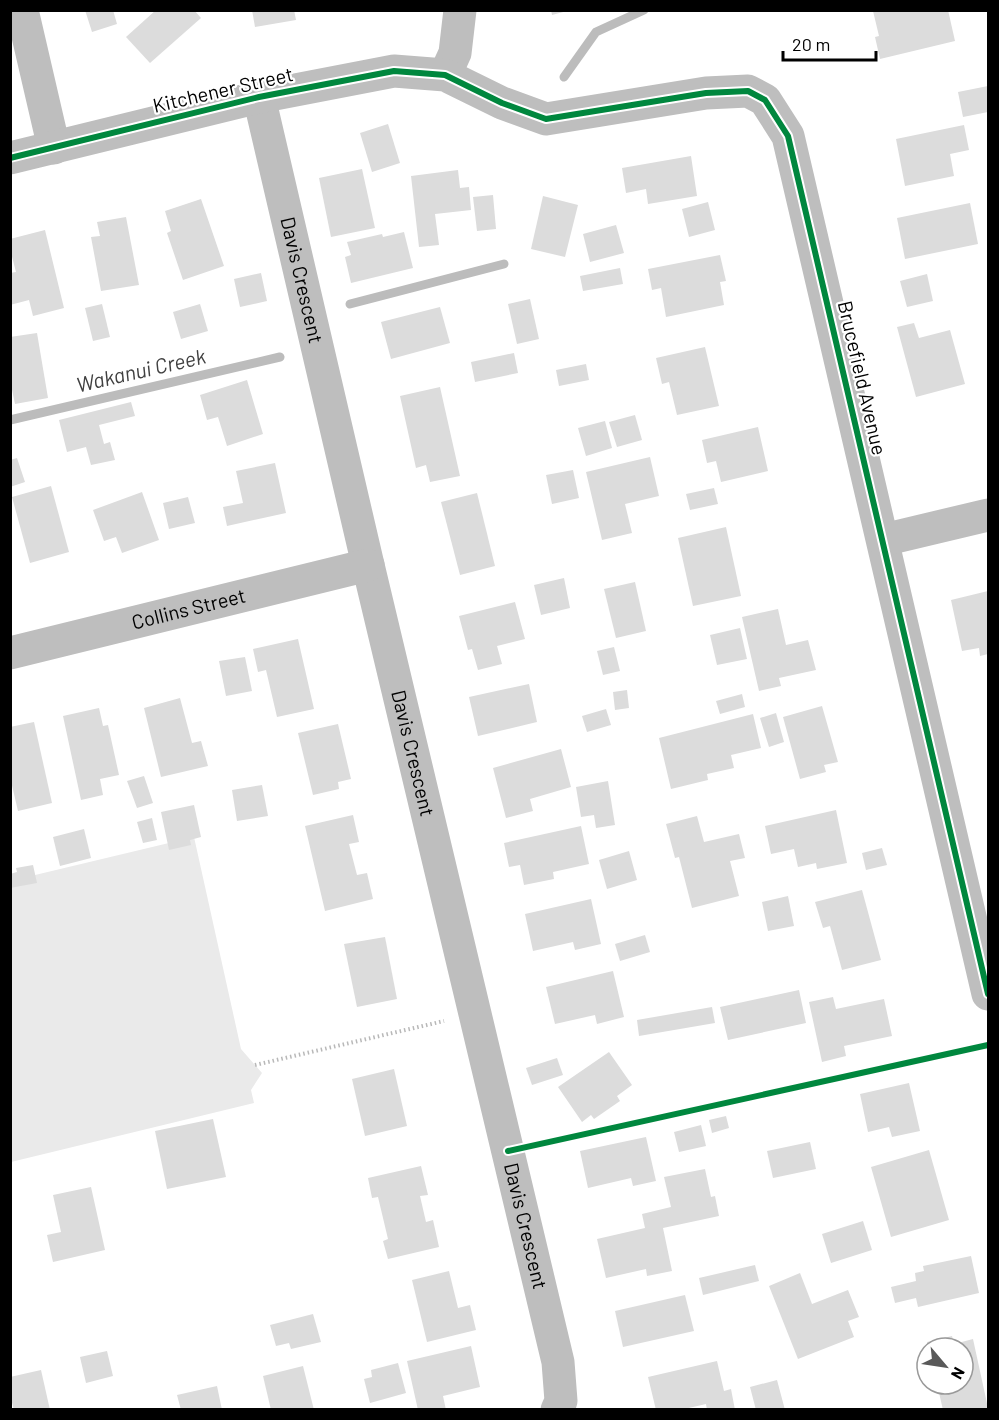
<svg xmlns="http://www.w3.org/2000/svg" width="999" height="1420" font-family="Barlow,sans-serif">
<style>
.green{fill:#eaeaea}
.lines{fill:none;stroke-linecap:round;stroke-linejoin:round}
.stream{stroke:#bcbcbc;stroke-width:9}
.building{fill:#dcdcdc}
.path{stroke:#b8b8b8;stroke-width:4;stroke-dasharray:1.5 3;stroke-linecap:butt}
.minor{stroke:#bebebe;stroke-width:33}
.cycleway-casing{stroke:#fff;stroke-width:10}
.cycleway{stroke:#00873e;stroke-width:6}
.labels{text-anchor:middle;stroke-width:4.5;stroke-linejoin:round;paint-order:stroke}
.street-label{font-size:20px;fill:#000;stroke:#fff}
.water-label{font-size:21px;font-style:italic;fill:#404040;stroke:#fff}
</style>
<rect width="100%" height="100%" fill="#fff"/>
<polygon class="green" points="194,837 241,1049 262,1073 251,1090 254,1103 11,1162 10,881"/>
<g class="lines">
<g class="stream">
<polyline points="564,77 596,32 644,10"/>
<polyline points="350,304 504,264"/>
<polyline points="10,420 280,357"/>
</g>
</g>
<g class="building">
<polygon points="85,10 113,10 117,24 92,32"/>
<polygon points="156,10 194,10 201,18 150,63 126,37"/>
<polygon points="252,10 294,10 296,20 255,27"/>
<polygon points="551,10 567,10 567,11 552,15"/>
<polygon points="948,10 955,41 880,59 875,37 879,36 873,11"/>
<polygon points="988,86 988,112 963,117 958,92"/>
<polygon points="388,124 400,163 372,172 360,133"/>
<polygon points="964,125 969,150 950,154 954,176 905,186 896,139"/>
<polygon points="691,156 697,196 648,204 646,189 626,193 622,168"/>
<polygon points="362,169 375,228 331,237 319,178"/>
<polygon points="458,170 460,188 469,187 471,210 435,214 439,245 419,247 411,176"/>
<polygon points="493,195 496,229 477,231 473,197"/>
<polygon points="543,196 578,205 565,257 531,249"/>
<polygon points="201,199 224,266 183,280 167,233 171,231 165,211"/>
<polygon points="708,202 715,230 689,237 682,209"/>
<polygon points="970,203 978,244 905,259 897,218"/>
<polygon points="126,217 139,285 101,291 91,237 100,236 97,222"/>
<polygon points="616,225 624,253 590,262 583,234"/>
<polygon points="45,230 64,308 33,316 29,300 10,305 10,273 16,272 10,249 10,239"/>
<polygon points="404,232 413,268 351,283 345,257 351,255 347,242 382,234 383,237"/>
<polygon points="720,255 726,281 720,282 724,305 666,317 661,288 652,290 648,269"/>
<polygon points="620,268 623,284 583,291 580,276"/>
<polygon points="261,273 267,301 240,307 234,279"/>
<polygon points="927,274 933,301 907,307 900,281"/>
<polygon points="530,299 539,339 517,344 508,304"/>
<polygon points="102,304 110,337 93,341 85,308"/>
<polygon points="200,304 208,331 181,339 173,312"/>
<polygon points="440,307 450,343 391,359 381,322"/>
<polygon points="914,323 919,338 950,330 965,384 916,397 897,327"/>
<polygon points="37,333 48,398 15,404 10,380 10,337"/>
<polygon points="705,347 719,406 677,415 669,382 662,384 656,358"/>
<polygon points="514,353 518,373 475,382 471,362"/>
<polygon points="586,364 589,380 559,386 556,370"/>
<polygon points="247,380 263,434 227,446 218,417 207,420 200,395"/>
<polygon points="440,387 460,476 430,482 426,465 416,468 400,396"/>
<polygon points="131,402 135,416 99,425 104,444 110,442 115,460 91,465 86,447 67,452 59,420"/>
<polygon points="635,415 642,440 617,447 609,422"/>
<polygon points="605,421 612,448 586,456 578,428"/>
<polygon points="758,427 768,471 721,482 716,461 707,463 702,440"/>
<polygon points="650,457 659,496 625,504 632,533 602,540 586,472"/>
<polygon points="17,458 25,482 10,487 10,460"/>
<polygon points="275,463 286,513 227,526 223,507 243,503 236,471"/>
<polygon points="573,470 579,498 552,504 546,475"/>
<polygon points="51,486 69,552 30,563 12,497"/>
<polygon points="714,488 718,504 690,510 686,494"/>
<polygon points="142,492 159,540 122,553 116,537 104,541 93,510"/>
<polygon points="477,493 495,566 460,575 441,502"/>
<polygon points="188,497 195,523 169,529 163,503"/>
<polygon points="726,527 741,596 693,606 678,538"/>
<polygon points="564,578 570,608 541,615 534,585"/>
<polygon points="635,582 646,631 616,638 604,589"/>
<polygon points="988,591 988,654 980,656 979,648 962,651 951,600"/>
<polygon points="515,602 525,639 497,646 502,664 478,670 472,649 468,650 459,616"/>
<polygon points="778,609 786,645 808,640 816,670 779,678 781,686 759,691 742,617"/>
<polygon points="740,628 747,659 717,665 710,635"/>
<polygon points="298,639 314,709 277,717 266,670 258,672 253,649"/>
<polygon points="614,647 620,671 603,675 597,651"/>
<polygon points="245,657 252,691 226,696 219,661"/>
<polygon points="529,684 537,722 478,736 469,697"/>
<polygon points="627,690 629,708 615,710 613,692"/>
<polygon points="742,694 745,707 720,714 716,701"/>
<polygon points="180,698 192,743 201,741 208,766 161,777 144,708"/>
<polygon points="822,706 838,762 824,765 826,772 800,779 783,717"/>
<polygon points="99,708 103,726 108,725 119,775 100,779 103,795 81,800 63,716"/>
<polygon points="606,709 611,725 587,732 582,716"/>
<polygon points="776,713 784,742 769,747 760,718"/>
<polygon points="753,714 761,748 731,755 734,768 707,774 708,780 671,789 659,738"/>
<polygon points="34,722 52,803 18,811 10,777 10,727"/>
<polygon points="338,724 351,779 338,782 339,789 313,795 298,733"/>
<polygon points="561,749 571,787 530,799 533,811 506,818 493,768"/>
<polygon points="144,776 153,803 137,808 127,781"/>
<polygon points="608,781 615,825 596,828 594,815 581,817 576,787"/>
<polygon points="262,785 268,816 237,821 232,790"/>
<polygon points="194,805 201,837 190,840 191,845 169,850 161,812"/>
<polygon points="836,810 847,863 817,869 816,863 798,867 794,849 771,854 765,826"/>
<polygon points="353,815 359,842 349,844 357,875 367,873 373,899 325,911 305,826"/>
<polygon points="697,816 704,842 739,834 745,858 730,861 739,896 692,908 679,857 675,858 666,824"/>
<polygon points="152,818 157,840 143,843 137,822"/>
<polygon points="581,826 589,864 553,872 554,879 524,885 520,865 509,867 504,843"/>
<polygon points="84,829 91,858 60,866 53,837"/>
<polygon points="882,848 887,865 866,870 862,853"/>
<polygon points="629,851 637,880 607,889 599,860"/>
<polygon points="33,865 37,883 10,888 10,874 17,872 16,868"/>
<polygon points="862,890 881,960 842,970 830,926 823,928 815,902"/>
<polygon points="788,896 794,926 768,931 762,902"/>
<polygon points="591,899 601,944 575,950 573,942 533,951 525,914"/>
<polygon points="645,935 650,952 620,961 615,944"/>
<polygon points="385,937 397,999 357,1007 344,944"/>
<polygon points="613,971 624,1017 597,1024 595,1015 555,1024 546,987"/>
<polygon points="799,990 806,1023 728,1040 720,1007"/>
<polygon points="833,997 836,1009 884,999 892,1036 844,1046 846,1056 822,1062 809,1002"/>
<polygon points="712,1007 715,1023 639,1036 637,1020"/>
<polygon points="609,1052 632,1085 617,1096 620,1101 594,1119 591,1115 582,1122 558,1087"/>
<polygon points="557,1058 563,1075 532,1085 526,1068"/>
<polygon points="394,1069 407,1126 365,1136 352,1079"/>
<polygon points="909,1083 920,1131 892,1137 889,1127 868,1132 860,1094"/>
<polygon points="726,1116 729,1128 712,1133 709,1120"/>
<polygon points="213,1119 226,1177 167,1189 155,1131"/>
<polygon points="701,1125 706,1146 679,1152 674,1132"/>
<polygon points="646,1137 656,1181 633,1186 631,1178 588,1188 580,1151"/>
<polygon points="810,1142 816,1169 773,1178 767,1151"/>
<polygon points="929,1150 949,1220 891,1237 871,1167"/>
<polygon points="421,1166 428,1195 420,1196 426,1222 433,1220 439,1247 388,1259 383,1241 388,1239 378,1197 372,1198 368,1178"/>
<polygon points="705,1169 711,1197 715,1196 719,1216 663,1228 672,1271 647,1276 646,1269 606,1278 597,1239 645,1228 642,1214 671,1207 664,1177"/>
<polygon points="91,1187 105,1250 53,1262 47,1235 61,1232 53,1195"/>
<polygon points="863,1221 872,1250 831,1263 822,1234"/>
<polygon points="971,1256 979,1293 918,1307 916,1298 895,1303 891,1287 916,1281 915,1273 924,1271 923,1266"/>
<polygon points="755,1265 759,1281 703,1295 699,1278"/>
<polygon points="449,1271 458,1308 470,1305 476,1330 427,1342 412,1280"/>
<polygon points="800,1273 812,1304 848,1290 859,1317 848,1321 854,1337 798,1359 769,1286"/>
<polygon points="685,1295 694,1331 623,1347 615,1311"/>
<polygon points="313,1314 321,1342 291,1349 289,1343 276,1346 270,1325"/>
<polygon points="952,1336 954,1344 973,1339 988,1408 980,1410 943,1410 937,1384 963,1384 963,1348 928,1348 927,1342"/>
<polygon points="471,1346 480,1387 443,1396 446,1410 418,1410 407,1361"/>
<polygon points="107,1351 113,1376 86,1383 80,1357"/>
<polygon points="717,1361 724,1391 731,1389 735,1410 707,1410 706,1404 680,1410 656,1410 648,1377"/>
<polygon points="398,1363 406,1393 370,1403 364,1379 372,1377 371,1370"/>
<polygon points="303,1366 314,1410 271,1410 263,1376"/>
<polygon points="41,1370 50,1410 14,1410 10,1395 10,1377"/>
<polygon points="777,1380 785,1410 756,1410 750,1387"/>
<polygon points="217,1386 222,1410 181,1410 177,1395"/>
</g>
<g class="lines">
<polyline class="path" points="255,1065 444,1021"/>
<g class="minor">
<polyline points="22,10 54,148"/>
<polyline points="445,75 455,53 460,10"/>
<path id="s1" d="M259,97L368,565L558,1362L561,1401L557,1410"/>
<polyline points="10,158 259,97 394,71 445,75 502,103 546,119 706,93 748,91 765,100 788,136 988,994"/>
<polyline points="883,540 988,515"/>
<path id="s2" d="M10,653L368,565"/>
</g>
<g class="cycleway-casing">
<g id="cycleway">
<polyline points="10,158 259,97 394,71 445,75 502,103 546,119 706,93 748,91 765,100 788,136 988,994"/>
<polyline points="508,1151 988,1045"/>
</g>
</g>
<use href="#cycleway" class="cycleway"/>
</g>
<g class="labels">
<g class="street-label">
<text transform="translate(223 90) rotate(-13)" y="7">Kitchener Street</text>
<text dy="7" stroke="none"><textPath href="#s1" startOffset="188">Davis Crescent</textPath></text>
<text transform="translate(862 378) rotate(77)" y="7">Brucefield Avenue</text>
<text dy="7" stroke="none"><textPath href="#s2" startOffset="184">Collins Street</textPath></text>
<text dy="7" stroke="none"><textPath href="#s1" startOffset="674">Davis Crescent</textPath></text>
<text dy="7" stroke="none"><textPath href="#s1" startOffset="1160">Davis Crescent</textPath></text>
</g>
<g class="water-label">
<text transform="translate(141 371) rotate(-13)" y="7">Wakanui Creek</text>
</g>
</g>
<rect width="999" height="1420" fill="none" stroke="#000000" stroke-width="24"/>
<g transform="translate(945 1366) rotate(119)"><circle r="28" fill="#ffffff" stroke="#999999" stroke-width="1.5"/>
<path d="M0-4.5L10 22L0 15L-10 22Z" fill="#595959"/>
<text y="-9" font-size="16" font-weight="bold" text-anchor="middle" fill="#000000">N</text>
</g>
<path d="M783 51v9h93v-9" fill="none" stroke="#000000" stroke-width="3"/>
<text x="792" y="51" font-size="18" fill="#000000" stroke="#ffffff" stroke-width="4.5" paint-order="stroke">20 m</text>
</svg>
